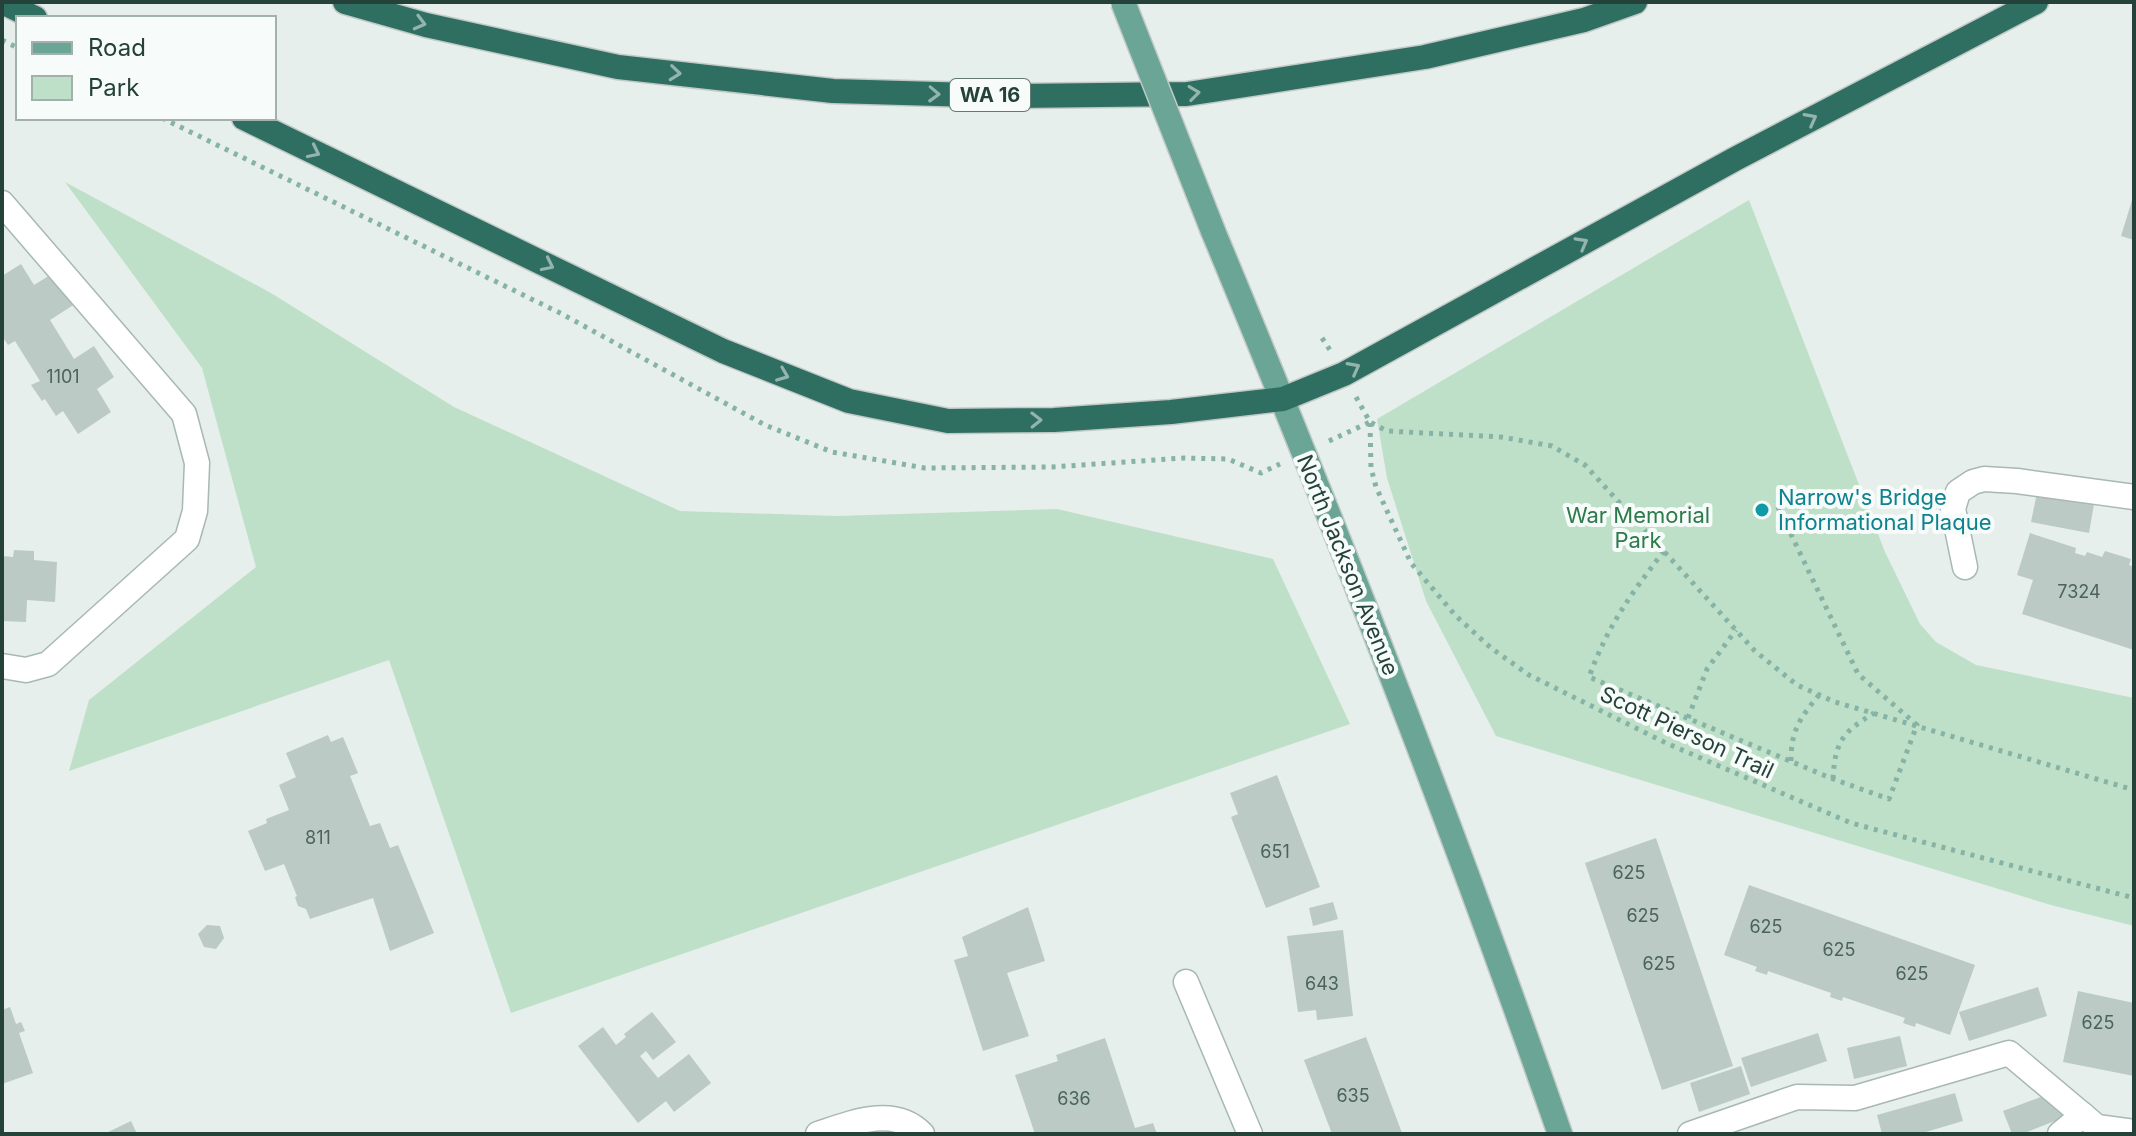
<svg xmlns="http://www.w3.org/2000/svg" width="2136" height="1136" font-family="Inter,sans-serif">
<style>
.green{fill:#bfe0c8}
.building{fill:#bbcac4}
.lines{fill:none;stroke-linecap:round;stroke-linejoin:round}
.minor-casing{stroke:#a8b8b2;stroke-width:27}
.major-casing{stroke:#c2cac8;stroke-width:27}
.highway-casing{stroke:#c2cac8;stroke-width:27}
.path{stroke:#86b3a5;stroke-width:5;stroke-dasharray:4 6;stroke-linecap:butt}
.minor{stroke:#fff;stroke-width:24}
.major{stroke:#6aa596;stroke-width:24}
.highway{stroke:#2f6f62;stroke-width:24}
.major-bridge-casing{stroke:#c2cac8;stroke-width:27;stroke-linecap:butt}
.major-bridge{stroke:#6aa596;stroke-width:24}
.oneway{stroke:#93b5ae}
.culture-dot{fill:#0f9aa8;stroke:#f7fbf9;stroke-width:3}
.labels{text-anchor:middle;stroke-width:8;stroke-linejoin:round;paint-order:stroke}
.number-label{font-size:18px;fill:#4a645c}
.shield{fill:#f7fbf9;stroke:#637a73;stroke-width:2}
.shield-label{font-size:20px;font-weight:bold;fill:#24423a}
.culture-label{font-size:22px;fill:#0d838f;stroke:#f7fbf9;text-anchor:start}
.park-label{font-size:22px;fill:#2d7a4b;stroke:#f7fbf9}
.street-label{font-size:22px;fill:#24423a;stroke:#f7fbf9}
</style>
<rect width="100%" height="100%" fill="#e6efeb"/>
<g class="green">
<polygon points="65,182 271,293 454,407 680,511 837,516 1057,509 1273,559 1350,724 511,1013 389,660 69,771 89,700 256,567 202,368"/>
<polygon points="1749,200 1885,552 1920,624 1936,642 1976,665 2134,698 2134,926 2051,905 1496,736 1426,601 1387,478 1377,419"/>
</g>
<g class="building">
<polygon points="2133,197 2134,197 2134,240 2121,236"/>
<polygon points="21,264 34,285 55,272 75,304 50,320 74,359 94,346 114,377 97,389 111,412 78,434 63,411 56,416 45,399 42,401 31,385 40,381 15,341 8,345 2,336 2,276"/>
<polygon points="2037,493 2094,504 2089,533 2031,522"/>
<polygon points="2030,533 2076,548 2075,553 2085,556 2087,552 2102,557 2105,551 2131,559 2129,565 2134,567 2134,650 2022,614 2033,580 2017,575"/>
<polygon points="14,550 34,551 34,560 57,562 55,602 27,600 26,622 2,621 2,556 13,557"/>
<polygon points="328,735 331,742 343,737 358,773 350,776 370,826 380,823 390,848 398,845 434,933 390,951 373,898 310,919 306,909 298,906 295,897 297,896 284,864 265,871 248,831 267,823 266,819 289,810 279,785 296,777 286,753"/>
<polygon points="1277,775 1320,887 1266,908 1231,817 1238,814 1230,793"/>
<polygon points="1656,838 1733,1066 1662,1090 1585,863"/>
<polygon points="1749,885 1975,965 1950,1035 1916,1023 1915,1027 1903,1023 1905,1018 1843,997 1842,1001 1830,997 1831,993 1768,971 1767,975 1755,971 1757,967 1724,955"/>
<polygon points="1333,902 1338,919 1313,926 1309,908"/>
<polygon points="1028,907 1045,961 1007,973 1029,1036 983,1051 954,960 968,956 962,937"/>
<polygon points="207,925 220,926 224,938 216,949 204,947 198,934"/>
<polygon points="1343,930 1353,1016 1317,1020 1316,1010 1298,1012 1287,936"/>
<polygon points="2038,987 2047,1016 1969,1041 1959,1012"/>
<polygon points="2078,991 2134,1003 2134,1076 2063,1062"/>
<polygon points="10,1007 16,1024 21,1022 25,1031 19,1033 33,1073 2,1084 2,1010"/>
<polygon points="652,1012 676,1042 653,1060 646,1051 640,1056 658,1078 689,1054 711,1083 674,1112 666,1101 638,1123 578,1046 603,1027 616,1045 626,1037 624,1034"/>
<polygon points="1818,1033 1827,1061 1751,1087 1741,1058"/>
<polygon points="1900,1036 1907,1066 1854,1079 1847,1048"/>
<polygon points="1366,1037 1402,1133 1332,1134 1304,1060"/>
<polygon points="1105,1038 1135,1128 1153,1123 1157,1134 1035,1134 1015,1075 1058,1061 1056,1055"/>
<polygon points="1741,1066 1750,1094 1699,1112 1690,1083"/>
<polygon points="1955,1093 1963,1121 1919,1134 1882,1134 1877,1115"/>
<polygon points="2052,1093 2058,1099 2065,1117 2022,1134 2012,1134 2003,1111"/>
<polygon points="131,1121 137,1134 104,1134"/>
</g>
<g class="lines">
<g class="minor-casing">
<g id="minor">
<polyline points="2,203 184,414 197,463 195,511 187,539 48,664 26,670 2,666"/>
<polyline points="1965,567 1953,509 1958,492 1973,482 1984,479 2017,481 2134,497"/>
<polyline points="1186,982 1250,1134"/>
<path d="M818,1134C851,1123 894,1105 922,1134"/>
<polyline points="1690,1134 1797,1097 1855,1098 2009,1053 2097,1127 2134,1132"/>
<polyline points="2060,1134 2083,1115"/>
</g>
</g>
<g class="major-casing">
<path id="major" d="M1213,231C1337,529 1454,829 1560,1134"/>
</g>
<g class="highway-casing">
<g id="highway">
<polyline points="2,2 35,18"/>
<polyline points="345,2 426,25 618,67 833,91 1007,96 1187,94 1425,57 1584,20 1635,2"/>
<polyline points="244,118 723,351 849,401 948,421 1054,420 1171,412 1283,399 1344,374 1735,159 2036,2"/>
</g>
</g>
<g class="path">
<polyline points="2,40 18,48"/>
<polyline points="162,118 562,314 765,425 832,452 925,468 1052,467 1184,458 1228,459 1261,473 1280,464"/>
<polyline points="1322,338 1330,350"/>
<polyline points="1356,397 1370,422 1387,431 1501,437 1552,446 1585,465 1755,651 1797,685 1835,702 2134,790"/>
<polyline points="1370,423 1371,468 1376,487 1411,563 1455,615 1491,648 1529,675 1666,743 1851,823 2134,898"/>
<polyline points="1329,441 1370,422"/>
<path d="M1664,551C1631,594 1608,625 1589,677L1833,779L1889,799L1917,725L1858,674L1775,501"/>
<polyline points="1688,718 1707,669 1736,630"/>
<path d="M1791,761C1791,730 1800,718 1819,695"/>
<path d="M1833,779C1835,741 1843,732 1874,713"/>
</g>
<use href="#minor" class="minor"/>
<use href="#major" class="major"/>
<use href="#highway" class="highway"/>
<g class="major-bridge-casing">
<polyline id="major-bridge" points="1123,2 1213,231"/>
</g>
<use href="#major-bridge" class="major-bridge"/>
</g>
<defs><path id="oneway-chevron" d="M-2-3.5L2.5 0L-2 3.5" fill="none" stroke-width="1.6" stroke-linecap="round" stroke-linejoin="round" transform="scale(2)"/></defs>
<g class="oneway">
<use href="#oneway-chevron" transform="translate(420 23) rotate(15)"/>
<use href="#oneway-chevron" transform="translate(675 73) rotate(6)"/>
<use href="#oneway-chevron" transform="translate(1194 93) rotate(-7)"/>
<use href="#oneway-chevron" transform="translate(934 94) rotate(2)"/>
<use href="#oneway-chevron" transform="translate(1811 119) rotate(-28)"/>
<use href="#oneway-chevron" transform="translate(314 152) rotate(26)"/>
<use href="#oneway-chevron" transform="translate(1582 243) rotate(-29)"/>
<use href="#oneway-chevron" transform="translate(548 265) rotate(26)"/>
<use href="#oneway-chevron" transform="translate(1354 368) rotate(-28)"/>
<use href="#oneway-chevron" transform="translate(783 375) rotate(22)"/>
<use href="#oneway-chevron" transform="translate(1036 420) rotate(-1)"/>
</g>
<circle class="culture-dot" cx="1762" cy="510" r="8"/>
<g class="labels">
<g class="number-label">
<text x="63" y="383">1101</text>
<text x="2079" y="598">7324</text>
<text x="318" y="844">811</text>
<text x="1275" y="858">651</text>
<text x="1629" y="879">625</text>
<text x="1643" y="922">625</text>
<text x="1766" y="933">625</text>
<text x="1839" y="956">625</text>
<text x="1659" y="970">625</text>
<text x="1912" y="980">625</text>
<text x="1322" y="990">643</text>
<text x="2098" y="1029">625</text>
<text x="1353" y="1102">635</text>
<text x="1074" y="1105">636</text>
</g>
<rect class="shield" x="950" y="79" width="80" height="32" rx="6"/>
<g class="shield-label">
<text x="990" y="102">WA 16</text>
</g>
<g class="culture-label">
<text x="1778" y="505">Narrow's Bridge<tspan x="1778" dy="25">Informational Plaque</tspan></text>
</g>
<g class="park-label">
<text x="1638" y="523">War Memorial<tspan x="1638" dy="25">Park</tspan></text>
</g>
<g class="street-label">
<text transform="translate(1348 565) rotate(68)" y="8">North Jackson Avenue</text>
<text transform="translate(1687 732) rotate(25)" y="8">Scott Pierson Trail</text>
</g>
</g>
<rect width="2136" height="1136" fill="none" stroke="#24423a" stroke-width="8"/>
<rect x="16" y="16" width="260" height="104" fill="#f7fbf9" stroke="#a3b1ad" stroke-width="2"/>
<rect x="32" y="42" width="40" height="12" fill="#6aa596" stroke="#a3b1ad" stroke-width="2"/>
<text x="88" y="56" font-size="24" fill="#24423a">Road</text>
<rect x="32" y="76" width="40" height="24" fill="#bfe0c8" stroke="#a3b1ad" stroke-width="2"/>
<text x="88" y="96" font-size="24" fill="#24423a">Park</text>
</svg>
